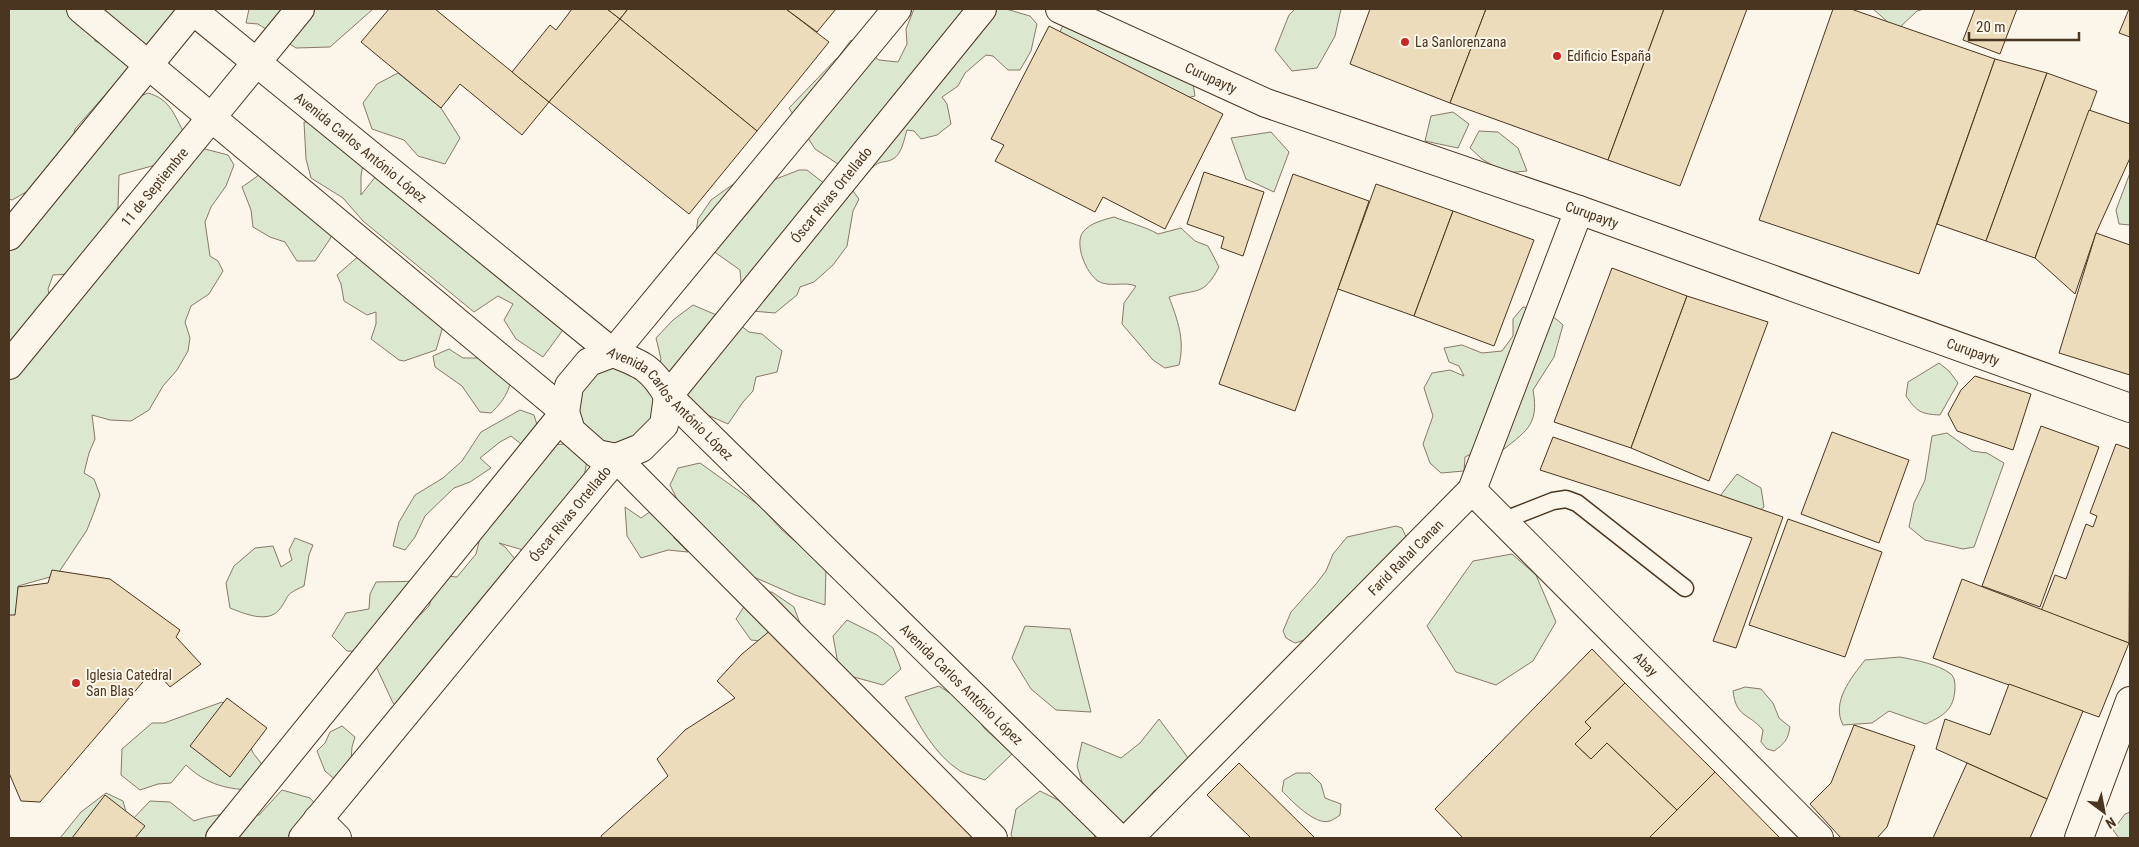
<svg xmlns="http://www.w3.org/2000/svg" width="2139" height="847" font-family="'Roboto Condensed',sans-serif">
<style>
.green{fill:#dce7d0;stroke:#887966;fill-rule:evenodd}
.building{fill:#ecdcbc;stroke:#4a3520}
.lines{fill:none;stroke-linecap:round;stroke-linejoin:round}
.lane-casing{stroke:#4a3520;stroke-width:19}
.street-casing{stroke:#4a3520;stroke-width:30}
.secondary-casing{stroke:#4a3520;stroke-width:30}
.lane{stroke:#fbf6e9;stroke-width:16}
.street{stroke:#fbf6e9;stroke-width:28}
.secondary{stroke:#fbf6e9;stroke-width:28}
.poi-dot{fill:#c62828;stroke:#fbf6e9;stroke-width:2}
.labels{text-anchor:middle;stroke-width:4;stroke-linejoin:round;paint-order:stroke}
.poi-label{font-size:14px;fill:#4a3520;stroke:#fbf6e9;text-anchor:start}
.street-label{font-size:14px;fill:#4a3520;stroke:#fbf6e9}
</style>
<rect width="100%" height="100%" fill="#fbf6e9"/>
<g class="green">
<polygon points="9,9 179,9 156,54 94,25 95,41 136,60 75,129 68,163 33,188 12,200 9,199"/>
<polygon points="249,9 373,9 330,47 296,48 258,24 246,23"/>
<path d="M914,9H1006L1030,16L1037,24L1031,51L1020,70H1008L993,56L986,55L965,73L958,86L942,97L947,104L951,124L937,135L921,139L914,131L907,130C904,139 902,154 893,159C884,164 881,159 872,168L838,164L815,149L789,108L839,56L851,40L879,60L898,62L907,44L906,29Z"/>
<polygon points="1295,9 1341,9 1335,36 1317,68 1292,71 1275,50 1289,15"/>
<polygon points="1873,9 1924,9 1917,11 1897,30"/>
<polygon points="1066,19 1192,77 1195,96 1164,103 1058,36"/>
<polygon points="398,73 441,108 460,138 445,164 418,156 404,140 372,129 363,103 377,84"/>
<path d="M148,93C169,99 173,112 183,131L176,158L183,150L205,149L228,155L234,165L226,186L211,207L205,222L210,256L218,261L223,271L209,294L191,306L185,322L190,338L188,351L177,370L163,386L149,410L131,421L110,420L92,415L95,439L89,453L84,473L94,479L100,495L94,512L87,530L57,575L18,586L19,609L9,629V236L55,179L91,157L102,134L112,108ZM174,160L103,248L118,207L119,175ZM102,250L50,298L48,289L53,275L71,274L84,251Z"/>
<polygon points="1453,112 1469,124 1458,148 1425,141 1431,116"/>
<polygon points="304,122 329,122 365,152 361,176 361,195 383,167 571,319 543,357 516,339 504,320 513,304 498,296 474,312 363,221 343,198 311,178 306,159"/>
<polygon points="1479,131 1498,132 1518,148 1527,171 1505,173 1482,159 1470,148"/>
<polygon points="1271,132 1289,152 1274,192 1246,179 1231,138"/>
<polygon points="753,170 776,179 799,170 807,170 825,184 850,187 859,199 853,211 847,246 833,265 814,282 800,287 797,295 775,313 752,311 736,291 741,283 740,270 709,248 696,233 698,219 711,200"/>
<polygon points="2130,173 2130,225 2119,224 2116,210"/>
<polygon points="259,175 280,177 336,223 330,239 315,261 297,261 285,242 270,237 253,227 251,210 242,187"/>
<path d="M1114,217C1129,223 1144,226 1158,234L1181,228L1195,241L1208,246L1219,267C1203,297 1198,288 1169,297C1178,321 1185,340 1179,365L1165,368L1153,360L1122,324L1124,303L1136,286C1124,281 1109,288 1098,281C1086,273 1074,244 1083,232C1090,223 1103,220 1114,217Z"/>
<polygon points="361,254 443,326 436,350 404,361 399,360 371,339 376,324 376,312 367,315 344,301 341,284 337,275"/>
<polygon points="693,305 740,325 749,332 762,334 782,351 777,372 756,377 753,391 743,402 728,424 703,413 659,369 661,359 656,338 673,320"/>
<path d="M1523,307C1538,308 1552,314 1563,325L1554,357L1533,390C1540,427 1524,432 1498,454L1477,451L1465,457L1464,471L1441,473L1430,463L1423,444L1433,416L1424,388L1432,373L1450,370L1464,376L1459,366L1449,362L1444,348L1462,345L1482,353L1502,351L1513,336V319Z"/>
<path d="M449,349L463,358H502L515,368C509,389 507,398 491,413L480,412L462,386L435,367L433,356Z"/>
<polygon points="611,363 635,371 656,396 654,418 636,438 617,446 600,443 583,428 575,410 580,392 595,373"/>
<path d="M1939,363L1949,371L1958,383L1940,415C1921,414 1917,412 1906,396L1908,382Z"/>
<polygon points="520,410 534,415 538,428 521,444 511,436 500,442 480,458 491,468 470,482 454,488 425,516 415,537 405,550 393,546 399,522 415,495 443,478 462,461 481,432"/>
<polygon points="1947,433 1972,451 1987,453 2004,463 1974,547 1963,549 1925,540 1909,527 1914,503 1925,480 1932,436"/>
<polygon points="565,444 587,461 584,477 530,552 499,543 505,547 520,565 408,718 393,703 374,662 429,606 435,589 445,576 457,577 476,554 480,538 513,500 551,445"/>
<polygon points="700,463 760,506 782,530 826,568 825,605 795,595 740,571 685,515 670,485 678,468"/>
<polygon points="1737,474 1761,488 1764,507 1744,522 1713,505"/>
<polygon points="625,507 641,518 654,509 669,522 674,538 688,552 668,550 641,558 627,536"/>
<polygon points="1396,526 1402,528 1408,541 1311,638 1295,643 1286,638 1283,631 1291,612 1316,584 1326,571 1333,554 1347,537"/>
<path d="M295,538L313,545L309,555L304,586C282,596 291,595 279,610C267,624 243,613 230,608L226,583L234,566L255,548L273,546L281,567L292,560L289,550Z"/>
<polygon points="1512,554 1536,575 1556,622 1533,661 1496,685 1456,672 1427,626 1473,561"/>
<polygon points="427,581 369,652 347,651 332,636 346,613 369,609 370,594 376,582"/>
<polygon points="772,592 794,607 802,629 770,642 751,640 736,619 752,594"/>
<polygon points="847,620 877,635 893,648 901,669 883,685 850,676 838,664 833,636"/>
<polygon points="1025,626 1070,629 1091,712 1056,710 1031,689 1012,658"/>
<path d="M1900,657C1915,660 1938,664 1951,674C1955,678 1955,684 1955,688C1954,710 1944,715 1926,724L1889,711L1872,723L1843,725C1831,702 1851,678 1865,660Z"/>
<path d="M939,686L968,705L984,728L1012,754L985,780C977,777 967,775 960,771C934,754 918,724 905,697Z"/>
<path d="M1745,687L1761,689L1773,703L1779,718L1790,727C1788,740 1784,744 1774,751L1767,749L1761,742L1763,730C1749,713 1736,718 1733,691Z"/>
<path d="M222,702L233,713L243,729L253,753L261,763L268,777L257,790C228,790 207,785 186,765L171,783L158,784L140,790L121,775L122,749L152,723H164Z"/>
<polygon points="1159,719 1192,763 1154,791 1122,828 1088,801 1077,766 1082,742 1121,758 1140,743"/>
<polygon points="342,726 355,737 352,747 351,761 338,782 325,771 317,751 325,743 330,732"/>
<path d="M1296,773H1310L1321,784L1325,798L1341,804L1340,815C1337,817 1333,820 1330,821C1315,826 1291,800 1282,791L1284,780Z"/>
<polygon points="282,790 310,798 318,807 311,838 220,838 244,816 259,815"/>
<polygon points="1040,791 1070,806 1097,830 1094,838 1013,838 1011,835 1016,809"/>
<path d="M106,793L123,801L129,823L150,801L170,802L194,821C209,815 224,815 240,811L217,838H60L81,812Z"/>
<polygon points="2130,812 2130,838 2119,838 2113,830 2125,814"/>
</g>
<g class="building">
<polygon points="389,9 435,9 549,102 522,135 460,84 441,108 361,42"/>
<polygon points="572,9 607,9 620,19 549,102 512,72 550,25 556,30"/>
<polygon points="607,9 628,9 620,19"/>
<polygon points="628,9 786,9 829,42 757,131 620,19"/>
<polygon points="786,9 836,9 817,32"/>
<polygon points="1370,9 1486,9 1450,103 1350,64"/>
<polygon points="1486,9 1664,9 1608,160 1450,103"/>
<polygon points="1664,9 1747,9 1680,186 1608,160"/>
<polygon points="1833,9 1851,9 1995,59 1919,274 1759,220"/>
<polygon points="1975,9 2017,9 2000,54 1963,40"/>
<polygon points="2129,9 2130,9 2130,37 2119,33"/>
<polygon points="620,19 757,131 689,214 549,102"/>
<polygon points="1049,26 1223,114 1165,229 1103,197 1095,212 995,161 1004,145 991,139"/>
<polygon points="1995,59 2047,73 1986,241 1937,224"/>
<polygon points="2047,73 2097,91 2035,258 1986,241"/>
<polygon points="2089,110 2130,124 2130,158 2096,233 2075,294 2035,258"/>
<polygon points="1204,172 1264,192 1243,256 1221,248 1224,237 1187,224"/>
<polygon points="1293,174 1369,201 1295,411 1219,384"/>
<polygon points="1376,184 1453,211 1414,316 1338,289"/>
<polygon points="1453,211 1534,240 1494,346 1414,316"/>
<polygon points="2096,233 2130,245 2130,375 2059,353"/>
<polygon points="1612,268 1687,296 1631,448 1554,422"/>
<polygon points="1687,296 1768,322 1709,481 1631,448"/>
<polygon points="1975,376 2031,394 2013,450 1957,431 1948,414 1961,390"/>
<polygon points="2041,426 2099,447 2040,607 1982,586"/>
<polygon points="1832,432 1909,460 1879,543 1801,514"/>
<polygon points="1553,437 1783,517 1736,648 1713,641 1752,538 1540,470"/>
<polygon points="2116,444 2130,449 2129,643 2041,611 2055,575 2066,579 2086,524 2093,527 2097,516 2090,513"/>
<polygon points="1788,519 1882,552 1845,657 1749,625"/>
<polygon points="52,570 110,579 180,630 176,637 201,664 170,687 154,669 40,802 21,801 9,773 9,615 15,615 18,587 48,583"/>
<polygon points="1962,579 2129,643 2099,717 1933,658"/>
<polygon points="772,629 973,838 602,838 601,836 668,776 657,759 685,730 735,698 717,681 742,654"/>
<polygon points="1592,649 1625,683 1585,722 1591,728 1575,744 1591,759 1607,743 1677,810 1649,838 1463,838 1435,809"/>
<polygon points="1625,683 1715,772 1677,810 1607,743 1591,759 1575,744 1591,728 1585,722"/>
<polygon points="2009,684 2083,711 2047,799 1936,749 1945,719 1990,735"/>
<polygon points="227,698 267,728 230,777 190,746"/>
<polygon points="1854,725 1915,746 1887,827 1877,838 1841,838 1810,804 1831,783"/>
<polygon points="1239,763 1315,838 1251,838 1207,795"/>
<polygon points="1967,763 2047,799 2030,838 1933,838"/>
<polygon points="1715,772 1780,838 1649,838"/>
<polygon points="105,795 145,826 135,838 72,838"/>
</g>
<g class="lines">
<g class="lane-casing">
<polyline id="lane" points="1502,521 1553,501 1566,499 1577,503 1685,588"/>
</g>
<g class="street-casing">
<g id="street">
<path id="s1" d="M1060,9L1266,103L1579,210L2130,408"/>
<polyline points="9,236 194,9"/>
<path id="s2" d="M9,365L300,9"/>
<path id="s3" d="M1472,490L1819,838"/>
<polyline points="318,819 337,838"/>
<path id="s4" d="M1129,838L1472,490L1579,210"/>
<polyline points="2079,838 2130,701"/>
</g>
</g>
<g class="secondary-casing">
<g id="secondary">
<polyline points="81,9 565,412 571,431 597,454 616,458 993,838"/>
<path id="s5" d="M191,9L613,353C642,364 652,368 668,396L1118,838"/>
<polyline points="220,838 565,412 569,386 589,362 613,353 897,9"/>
<path id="s6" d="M303,838L616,458L641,448L664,425L668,396L982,9"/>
</g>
</g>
<use href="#lane" class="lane"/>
<use href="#street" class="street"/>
<use href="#secondary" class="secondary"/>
</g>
<g class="poi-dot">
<circle cx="1405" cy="42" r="5"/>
<circle cx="1557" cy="56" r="5"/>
<circle cx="76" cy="683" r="5"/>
</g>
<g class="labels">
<g class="poi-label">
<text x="1415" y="47">La Sanlorenzana</text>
<text x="1567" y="61">Edificio España</text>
<text x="86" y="680">Iglesia Catedral<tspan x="86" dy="16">San Blas</tspan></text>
</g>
<g class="street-label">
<text dy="5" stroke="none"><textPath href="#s1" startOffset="166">Curupayty</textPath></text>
<text dy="5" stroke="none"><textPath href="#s5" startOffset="219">Avenida Carlos António López</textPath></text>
<text dy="5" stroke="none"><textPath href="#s2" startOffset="230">11 de Septiembre</textPath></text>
<text dy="5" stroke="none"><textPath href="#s6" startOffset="840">Óscar Rivas Ortellado</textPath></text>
<text dy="5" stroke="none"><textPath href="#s1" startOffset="571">Curupayty</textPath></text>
<text dy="5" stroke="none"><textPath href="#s1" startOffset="976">Curupayty</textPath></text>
<text dy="5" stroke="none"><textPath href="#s5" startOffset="622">Avenida Carlos António López</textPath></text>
<text dy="5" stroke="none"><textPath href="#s6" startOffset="420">Óscar Rivas Ortellado</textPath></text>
<text dy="5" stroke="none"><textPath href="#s4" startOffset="394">Farid Rahal Canan</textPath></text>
<text dy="5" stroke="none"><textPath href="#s3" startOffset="246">Abay</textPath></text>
<text dy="5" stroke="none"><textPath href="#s5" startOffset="1028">Avenida Carlos António López</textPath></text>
</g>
</g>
<rect width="2139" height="847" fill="none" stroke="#4a3520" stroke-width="20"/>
<g transform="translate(2104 812) rotate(148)" stroke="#fbf6e9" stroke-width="4" paint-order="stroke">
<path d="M0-4L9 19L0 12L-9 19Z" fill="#4a3520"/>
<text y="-8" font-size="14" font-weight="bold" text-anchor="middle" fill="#4a3520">N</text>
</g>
<path d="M1969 32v8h110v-8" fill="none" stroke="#4a3520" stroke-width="2.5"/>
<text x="1976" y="32" font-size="15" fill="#4a3520" stroke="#fbf6e9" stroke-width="4" paint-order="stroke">20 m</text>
</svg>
